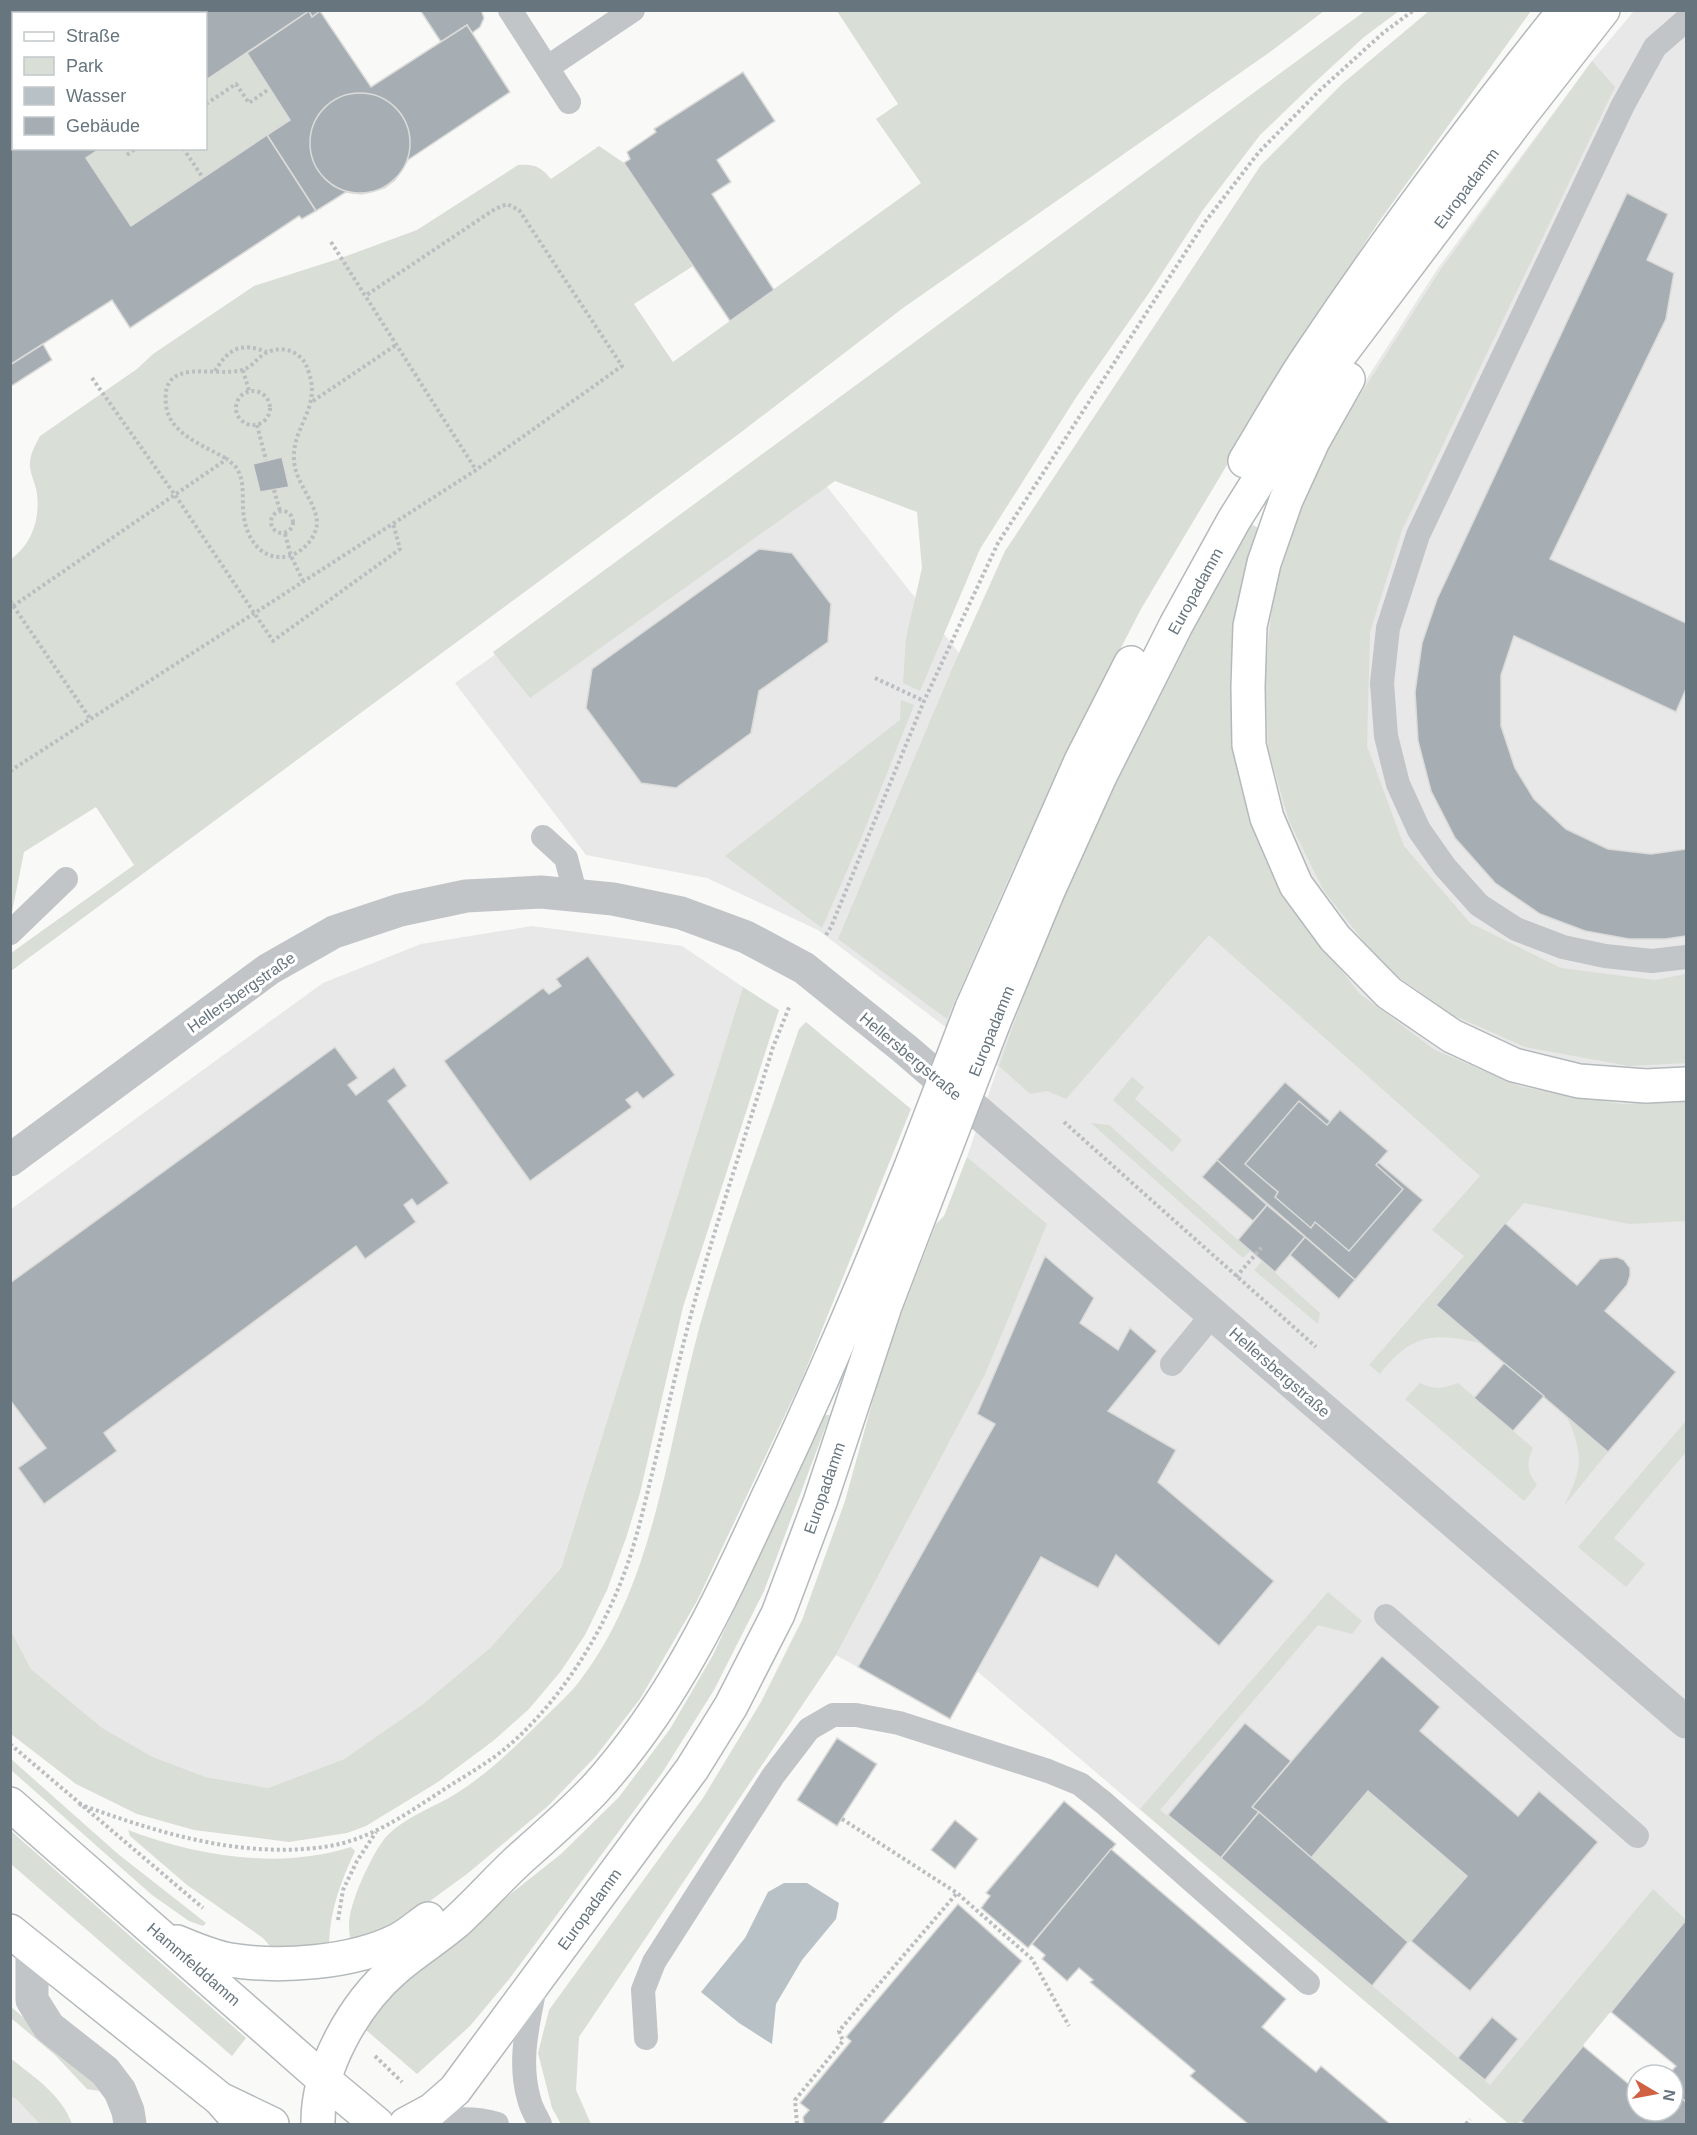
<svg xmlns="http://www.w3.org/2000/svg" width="1697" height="2135" font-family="Arial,sans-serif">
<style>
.built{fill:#e7e8e7}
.green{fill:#d9ded7}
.water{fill:#b8c2c6}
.building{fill:#a7aeb3;stroke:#dbdbd9;stroke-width:1.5}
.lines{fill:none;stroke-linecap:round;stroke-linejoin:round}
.secondary-casing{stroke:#b4b9bc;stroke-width:36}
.path{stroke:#bbbec0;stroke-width:4;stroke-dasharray:3 3;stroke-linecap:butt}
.service{stroke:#c1c5c8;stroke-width:24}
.minor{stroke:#c1c5c8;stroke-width:33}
.secondary{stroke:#fff;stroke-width:33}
.secondary-bridge-casing{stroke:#b4b9bc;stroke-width:36;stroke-linecap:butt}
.secondary-bridge{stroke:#fff;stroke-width:33}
.labels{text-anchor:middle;stroke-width:6;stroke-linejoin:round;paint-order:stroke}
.street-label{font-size:16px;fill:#67757e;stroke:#fff}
</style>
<rect width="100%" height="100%" fill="#f9f9f7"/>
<g class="built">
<polygon points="1634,11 1686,11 1686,1920 1518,2124 1509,2124 977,1671 950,1719 836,1655 985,1375 1046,1225 967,1157 998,1067 818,930 707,878 586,855 455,683 793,444 1110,843 1220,607 1438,268 1592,61"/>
<polygon points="532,926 682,946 743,987 561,1568 491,1647 423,1704 344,1759 268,1788 206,1777 153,1757 101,1728 31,1669 11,1631 10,1210 323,983 421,944"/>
<polygon points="10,2096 18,2101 40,2124 11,2124"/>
</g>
<g class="green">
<path d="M837,11H1324L1270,52L903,308L740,433L11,971V953L134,865L96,807L24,852L11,917L10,560C32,544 40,520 37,494C36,485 31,476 30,467C29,455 35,446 40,436L137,369L153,354L254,286L341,258L417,230L518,165C534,164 540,166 551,179L599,146L624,163L693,266L634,304L673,362L921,183L876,119L898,104Z"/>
<polygon points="1365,11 1399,11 1364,37 1313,84 1260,135 1203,210 1151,290 1077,396 980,549 920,691 903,683 906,638 922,568 917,512 835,481 530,698 493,652"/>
<polygon points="1429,11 1531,11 1378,223 1298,346 1141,609 1069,749 1010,875 947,1019 838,939 955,662 1005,551 1261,165 1342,84"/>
<polygon points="247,53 290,120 131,226 86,158 101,149 206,148 206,80"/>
<polygon points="1592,61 1615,87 1402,530 1370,632 1367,746 1404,846 1470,923 1561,968 1655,980 1686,974 1686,1063 1629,1066 1525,1047 1453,1015 1384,967 1324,891 1289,821 1268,748 1265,671 1274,589 1303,504 1339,428 1441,269"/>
<path d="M1246,521L1260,529L1239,596L1230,675L1236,757L1255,831L1298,916L1360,994L1435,1050L1522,1087L1622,1104L1686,1102V1221L1629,1224L1524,1203L1437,1304L1483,1344C1434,1332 1412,1333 1380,1374L1369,1365L1464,1256L1432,1230L1480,1176L1209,935L1066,1099L1047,1091L1030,1094L999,1066L1048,926L1112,782Z"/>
<polygon points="901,700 914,705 862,836 822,928 725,856 900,720"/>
<polygon points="743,987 779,1010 683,1307 640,1493 626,1538 607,1590 585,1635 561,1671 529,1709 493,1741 438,1782 366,1826 347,1833 289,1842 194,1830 137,1814 76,1784 11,1734 11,1631 31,1669 102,1728 153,1757 206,1777 268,1788 344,1759 423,1704 491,1647 561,1568"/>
<path d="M806,1022L911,1109L802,1379L697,1601L640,1699L596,1756L548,1806L467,1874L397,1925L350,1941C350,1936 349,1931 349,1925C349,1903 371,1856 385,1838C404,1817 433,1808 457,1793C490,1772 517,1745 545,1717C557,1705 571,1693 581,1679C656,1581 668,1440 700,1325C728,1225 766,1127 799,1029Z"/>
<polygon points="1132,1077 1144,1087 1135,1099 1182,1140 1172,1152 1113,1100"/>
<polygon points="1091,1123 1109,1125 1250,1251 1243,1258"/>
<polygon points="967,1157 1047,1224 985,1375 836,1655 579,2037 576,2090 591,2124 561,2124 552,2108 538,2053 549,2010 703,1798 761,1702 802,1620 845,1501 885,1356 936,1224 944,1216"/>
<polygon points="1262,1261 1320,1313 1318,1324 1254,1270"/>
<path d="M1420,1383C1434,1390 1443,1389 1458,1383L1533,1448C1526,1463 1527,1472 1537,1485L1524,1501L1405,1399Z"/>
<polygon points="824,1415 830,1415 764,1591 714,1690 662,1773 510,1978 470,2026 417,2074 366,2030 385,2000 415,1970 561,1854 619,1797 670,1729 713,1655"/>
<path d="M1566,1415L1608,1452L1564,1506C1583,1468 1584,1454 1566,1415Z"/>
<polygon points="1686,1421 1686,1452 1614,1538 1645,1564 1626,1587 1578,1547"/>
<polygon points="1328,1592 1362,1621 1352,1634 1318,1625 1160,1810 1221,1858 1490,2085 1653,1889 1686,1920 1518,2124 1509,2124 1140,1809"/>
<polygon points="11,1759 118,1854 206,1923 203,1926 189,1921 152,1895 11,1770"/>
<polygon points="1368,1791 1467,1876 1411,1941 1408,1942 1311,1858"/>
<path d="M128,1830C197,1856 279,1870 351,1847L355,1851C341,1881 330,1910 329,1944L300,1948L270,1946L263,1938L187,1885L130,1836Z"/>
<polygon points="11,1831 246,2038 232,2056 11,1864"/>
<polygon points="10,2006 84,2069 99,2091 87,2089 55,2055 11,2018"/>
<path d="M10,2058C34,2077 62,2095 72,2124H40L18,2101L11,2096Z"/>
</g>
<polygon class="water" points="784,1883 807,1883 839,1903 836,1919 802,1960 776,2004 772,2044 739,2023 701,1992 745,1938 768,1892"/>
<g class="building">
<polygon points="131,10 322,10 312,17 309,11 206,80 206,14 127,14"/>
<polygon points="420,10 481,10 484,18 480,27 472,33 467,25 441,42"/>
<polygon points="309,11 312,17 320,11 371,87 467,25 510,92 408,160 395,180 384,188 362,194 346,192 316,211 267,135 290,120 247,53"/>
<polygon points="743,72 775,121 717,160 731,182 712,194 774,290 730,321 624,163 630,159 627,152 656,132 654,129"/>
<polygon points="14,88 14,148 101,148 86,158 131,226 267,135 316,211 302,219 299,216 130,328 112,300 10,365 10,90"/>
<circle cx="360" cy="143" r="50"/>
<polygon points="1627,193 1668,214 1647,260 1674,273 1666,319 1550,559 1686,623 1686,689 1676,712 1514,636 1501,675 1501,726 1515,768 1534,799 1566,829 1608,849 1651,854 1686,849 1686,936 1665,939 1629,939 1585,931 1540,914 1495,883 1455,838 1431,791 1418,741 1415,692 1422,643 1437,599"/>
<polygon points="43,344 52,360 10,387 10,365"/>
<polygon points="282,457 289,487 260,492 253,464"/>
<polygon points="759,549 792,553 831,604 828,642 759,691 751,733 676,788 641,783 586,708 592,669"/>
<polygon points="588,956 675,1075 643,1099 637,1092 626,1100 632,1107 530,1181 444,1061 543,988 549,994 561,986 556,979"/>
<polygon points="335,1047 358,1078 348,1085 356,1095 394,1067 407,1086 388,1101 449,1183 417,1206 412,1199 404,1205 416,1222 365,1259 356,1246 104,1433 117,1451 44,1504 18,1468 46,1448 10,1400 10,1283"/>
<polygon points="1285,1082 1330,1121 1340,1110 1388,1151 1378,1162 1423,1200 1355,1280 1217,1160"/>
<polygon points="1299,1101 1327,1125 1340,1110 1388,1151 1376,1165 1403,1189 1349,1251 1315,1222 1311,1228 1275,1197 1278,1192 1245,1164"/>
<polygon points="1217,1160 1267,1205 1253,1221 1202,1177"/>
<polygon points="1267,1205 1305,1237 1275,1272 1238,1240"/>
<polygon points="1505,1223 1577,1285 1600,1259 1617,1257 1624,1260 1630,1268 1630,1276 1627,1285 1605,1311 1676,1372 1608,1452 1436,1305"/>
<polygon points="1305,1237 1355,1280 1339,1299 1290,1255"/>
<polygon points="1045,1256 1094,1298 1080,1323 1118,1350 1130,1328 1157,1351 1108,1411 1176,1450 1158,1482 1274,1581 1219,1646 1116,1555 1098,1588 1041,1557 950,1719 858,1667 995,1424 977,1414"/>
<polygon points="1504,1363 1544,1396 1513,1431 1474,1398"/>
<polygon points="1382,1656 1440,1707 1420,1731 1518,1816 1539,1791 1598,1842 1470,1991 1411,1941 1467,1876 1368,1791 1311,1858 1252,1807"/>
<polygon points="1245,1723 1291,1761 1252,1807 1259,1812 1221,1858 1168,1815"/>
<polygon points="837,1738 877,1764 837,1826 797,1800"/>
<polygon points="1064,1801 1116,1844 1028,1948 981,1908 990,1896 986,1893"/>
<polygon points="1259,1812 1379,1917 1341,1961 1221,1858"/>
<polygon points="1259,1812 1408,1942 1372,1986 1221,1858"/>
<polygon points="955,1820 978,1839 955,1869 931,1850"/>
<polygon points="1111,1849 1286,1999 1262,2027 1316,2072 1321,2066 1390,2124 1248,2124 1190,2076 1195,2071 1090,1982 1093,1980 1079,1968 1067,1981 1042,1959 1045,1955 1032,1944"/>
<polygon points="958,1904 1022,1961 882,2124 804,2124 803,2117 809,2110 800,2103 851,2041 846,2037"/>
<polygon points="1686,1920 1686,2102 1673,2091 1673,2075 1668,2075 1676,2066 1611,2012"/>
<polygon points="1492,2017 1518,2039 1485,2080 1458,2058"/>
<polygon points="1583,2046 1637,2091 1637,2111 1673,2111 1673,2091 1686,2102 1686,2124 1525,2124 1521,2121"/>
</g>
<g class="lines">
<g class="secondary-casing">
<g id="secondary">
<polyline points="1348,379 1313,441 1286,500 1264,563 1250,626 1248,687 1249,745 1267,818 1296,885 1335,938 1389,993 1452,1036 1514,1065 1579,1081 1646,1086 1686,1084"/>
<path d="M1245,461C1267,425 1288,387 1312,352C1391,234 1476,121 1565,10"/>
<polyline points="972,1008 1081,761 1131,663"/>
<polyline points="993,1024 1048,891 1100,776 1176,625 1234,520 1329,369 1520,116 1603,10"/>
<polyline points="10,1804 323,2079 377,2124"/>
<polyline points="10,1931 220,2099 242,2124"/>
<path d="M177,1942C194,1949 212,1957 230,1960C279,1968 353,1963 398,1940C408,1935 418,1926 428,1919"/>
<polyline points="224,2101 272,2124"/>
<path d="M318,2124C317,2069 354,2004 396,1968C415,1952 437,1938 456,1922C479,1901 499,1878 522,1857C547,1835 571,1814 594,1790C674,1702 719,1603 768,1497C820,1387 868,1275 913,1162"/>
<polyline points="406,2124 432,2110 455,2090 692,1769 731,1706 778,1614 820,1502 885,1306 934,1178"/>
</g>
</g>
<g class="path">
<polyline points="20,14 24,10"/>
<polyline points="10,20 14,18"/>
<polyline points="206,104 236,84 249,103 269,89"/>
<polyline points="183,148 203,178"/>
<polyline points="127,155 136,148"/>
<polyline points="331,242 476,470"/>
<polyline points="243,370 249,391"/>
<path d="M215,371C229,348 241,342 267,352"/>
<polyline points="92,378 175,495 273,641 400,549 393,523"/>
<circle cx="253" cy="408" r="17"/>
<polyline points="313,401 396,345"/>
<polyline points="257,425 266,460"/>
<polyline points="274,490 280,511"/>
<circle cx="282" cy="522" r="11"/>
<polyline points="285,534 291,556 303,581"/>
<polyline points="10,601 91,720"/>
<path d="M13,606L227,459C230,462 235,465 237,469C246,483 241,502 244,518C248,541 263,562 289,556C303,552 316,538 317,523C317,503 295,483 294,460C292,426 321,409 309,373C307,367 306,363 301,358C293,349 279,347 268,352C258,356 253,367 242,370C215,378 160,355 166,405C169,434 205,446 227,459"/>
<polyline points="875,678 924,701"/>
<polyline points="10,771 476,470 622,366 519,210 507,204 495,209 365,296"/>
<polyline points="826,935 831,927 924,701 998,543 1205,222 1259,152 1319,91 1383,33 1414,10"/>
<polyline points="1064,1122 1316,1347"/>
<polyline points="1236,1277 1262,1247"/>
<polyline points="10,1744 203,1908"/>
<path d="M79,1804C158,1833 245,1860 330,1846C369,1839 402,1817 434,1796C456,1781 480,1768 501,1752C551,1712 594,1648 618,1589C633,1554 642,1515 651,1478C665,1422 677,1366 692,1311C716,1222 746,1135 773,1047L790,1005"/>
<polyline points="842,1819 957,1893 1032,1959 1069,2026"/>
<polyline points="338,1920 343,1890 357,1861 376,1832"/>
<polyline points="375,2056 402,2082"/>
<polyline points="797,2124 795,2100 843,2041 839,2031 957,1893"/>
<polyline points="1466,2124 1470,2119"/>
</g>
<g class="service">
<polyline points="510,10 569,102"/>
<polyline points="1686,20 1655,47 1623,105 1418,535 1388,628 1382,683 1386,736 1398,784 1419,830 1445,867 1479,905 1516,929 1563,947 1605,956 1652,961 1686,957"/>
<polyline points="548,67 633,10"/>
<polyline points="543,837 566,858 576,896"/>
<polyline points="10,933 66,879"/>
<polyline points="1172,1364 1213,1314"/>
<polyline points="1386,1616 1637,1836"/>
<path d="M535,1987C528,2024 518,2061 529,2099C531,2108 536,2116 540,2124"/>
<polyline points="646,2038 643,1990 654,1962 773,1776 809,1729 833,1715 856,1715 899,1723 1048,1771 1080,1784 1104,1803 1308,1983"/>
<path d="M421,2124C445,2119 473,2116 497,2124"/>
</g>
<g class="minor">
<polyline points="10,1160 269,969 334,932 400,910 466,896 541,892 613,899 681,913 746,937 804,968 905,1049 1686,1722"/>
<polyline points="32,1949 32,2000 49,2027 105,2071 120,2091 128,2111 130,2124"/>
</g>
<use href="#secondary" class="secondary"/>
<g class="secondary-bridge-casing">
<g id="secondary-bridge">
<polyline points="913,1162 972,1008"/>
<polyline points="934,1178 993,1024"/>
</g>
</g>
<use href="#secondary-bridge" class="secondary-bridge"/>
</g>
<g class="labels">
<g class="street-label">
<text transform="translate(1466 188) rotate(-53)" y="6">Europadamm</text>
<text transform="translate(1195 591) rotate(-61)" y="6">Europadamm</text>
<text transform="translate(241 992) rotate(-35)" y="6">Hellersbergstraße</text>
<text transform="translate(991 1031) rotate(-68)" y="6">Europadamm</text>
<text transform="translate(911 1056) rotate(40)" y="6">Hellersbergstraße</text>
<text transform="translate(1280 1372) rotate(41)" y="6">Hellersbergstraße</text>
<text transform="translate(824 1488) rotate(-71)" y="6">Europadamm</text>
<text transform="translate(589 1909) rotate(-54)" y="6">Europadamm</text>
<text transform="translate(194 1964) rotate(41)" y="6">Hammfelddamm</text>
</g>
</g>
<rect width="1697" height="2135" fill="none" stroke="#67757e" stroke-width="24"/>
<rect x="12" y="12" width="195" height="138" fill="#ffffff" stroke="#c2c8cb" stroke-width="1.5"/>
<rect x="24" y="32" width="30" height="9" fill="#ffffff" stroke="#c2c8cb" stroke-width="1.5"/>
<text x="66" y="42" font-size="18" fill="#67757e">Straße</text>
<rect x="24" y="57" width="30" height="18" fill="#d9ded7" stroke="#c2c8cb" stroke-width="1.5"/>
<text x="66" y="72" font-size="18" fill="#67757e">Park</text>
<rect x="24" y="87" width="30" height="18" fill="#b8c2c6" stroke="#c2c8cb" stroke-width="1.5"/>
<text x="66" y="102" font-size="18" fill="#67757e">Wasser</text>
<rect x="24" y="117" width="30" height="18" fill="#a7aeb3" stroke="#c2c8cb" stroke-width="1.5"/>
<text x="66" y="132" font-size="18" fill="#67757e">Gebäude</text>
<g transform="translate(1655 2093) rotate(100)"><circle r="28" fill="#ffffff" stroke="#c2c8cb" stroke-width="1.5"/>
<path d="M0-4.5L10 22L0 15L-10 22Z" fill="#cf6042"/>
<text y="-9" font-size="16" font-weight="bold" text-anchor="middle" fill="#67757e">N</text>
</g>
</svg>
